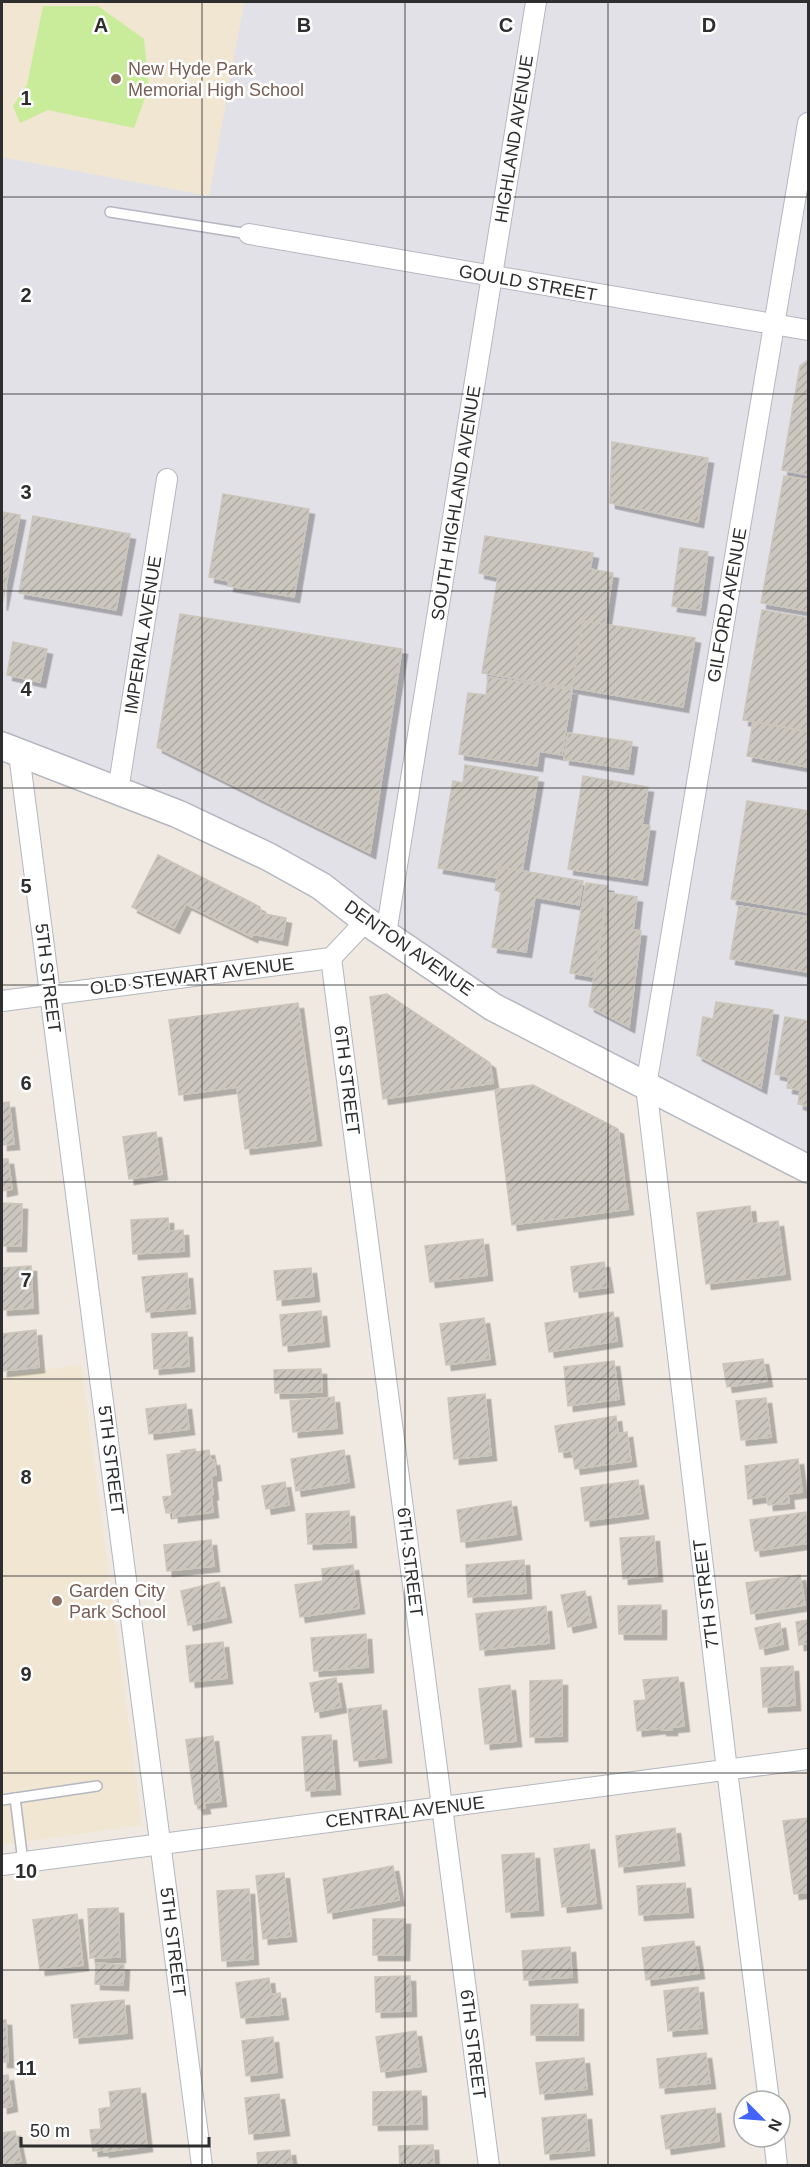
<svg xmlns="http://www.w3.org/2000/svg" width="810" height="2167" font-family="Arial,sans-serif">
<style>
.industrial{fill:#e3e1e8}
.education{fill:#f0e6d1}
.pitch{fill:#c9ec9a}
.building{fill:url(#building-hatch);stroke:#cbc5ba;stroke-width:1.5;filter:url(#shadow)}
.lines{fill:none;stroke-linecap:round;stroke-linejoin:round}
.service-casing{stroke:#b4b7c1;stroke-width:12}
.minor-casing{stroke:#b4b7c1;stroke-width:22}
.secondary-casing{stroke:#b4b7c1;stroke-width:30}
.service{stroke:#fff;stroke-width:9}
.minor{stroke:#fff;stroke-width:20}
.secondary{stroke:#fff;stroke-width:27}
.grid{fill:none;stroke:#2e2e2e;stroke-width:1.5;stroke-opacity:0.55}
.education-dot{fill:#8d6e63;stroke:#fff;stroke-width:2}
.labels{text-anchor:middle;stroke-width:5;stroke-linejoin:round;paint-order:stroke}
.education-label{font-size:18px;fill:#785e54;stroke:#fff;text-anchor:start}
.street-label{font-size:18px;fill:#2e2e2e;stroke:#fff}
.grid-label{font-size:20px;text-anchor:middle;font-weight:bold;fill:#2e2e2e;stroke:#fff;stroke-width:5;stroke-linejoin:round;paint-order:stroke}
</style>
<defs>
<pattern id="building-hatch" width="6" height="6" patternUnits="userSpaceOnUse" patternTransform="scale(1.5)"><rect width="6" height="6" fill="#cbc7bf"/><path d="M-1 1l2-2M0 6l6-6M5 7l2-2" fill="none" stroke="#afaba4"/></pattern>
<filter id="shadow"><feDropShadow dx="5.5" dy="5.5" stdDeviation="0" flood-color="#0004"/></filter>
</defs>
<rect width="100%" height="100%" fill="#efe9e1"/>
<polygon class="industrial" points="244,2 808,2 808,1158 498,995 288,855 2,746 2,157 209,195"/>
<g class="education">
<polygon points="2,2 244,2 209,196 2,157"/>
<polygon points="81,1364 142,1825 2,1845 2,1377"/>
</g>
<polygon class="pitch" points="43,6 98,6 144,39 149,87 134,128 48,110 20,123 13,106 27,85"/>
<g class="building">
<polygon points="808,360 808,475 782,470 800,366"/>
<polygon points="612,442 708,458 698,522 610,503"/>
<polygon points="784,476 808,480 808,611 761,603"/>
<polygon points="223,494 309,509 294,597 228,586 229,581 209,577"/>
<polygon points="2,512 20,515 2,605"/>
<polygon points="33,516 130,534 116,610 19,593"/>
<polygon points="485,536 593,553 590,569 613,573 605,625 583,621 572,688 482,673 498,577 479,573"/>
<polygon points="680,548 708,552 700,610 672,606"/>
<polygon points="762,610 808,618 808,731 743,720"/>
<polygon points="180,614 402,649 370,853 157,747"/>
<polygon points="583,621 695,638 683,707 572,688"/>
<polygon points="13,642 47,649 40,682 7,675"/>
<polygon points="488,677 572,690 562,755 539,751 537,766 459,754 468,693 486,695"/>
<polygon points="753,722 808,732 808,767 747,756"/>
<polygon points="568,733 632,742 628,769 564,759"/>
<polygon points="465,765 538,777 522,871 499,867 497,878 438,868 453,781 463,783"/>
<polygon points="583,776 648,787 642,825 650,826 642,880 568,869"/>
<polygon points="747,801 808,811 808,912 731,899"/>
<polygon points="158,855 260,907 261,913 286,918 282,940 253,934 252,937 186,904 174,928 132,907"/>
<polygon points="499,867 583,881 579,905 535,897 526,952 492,947 501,892 495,890"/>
<polygon points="586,883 608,886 594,977 570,973"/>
<polygon points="609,893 637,897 633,930 641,931 629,1027 589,1006"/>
<polygon points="739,906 808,917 808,972 730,959"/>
<polygon points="387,994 490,1063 493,1083 383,1099 370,997"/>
<polygon points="716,1002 773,1010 761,1088 697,1055 703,1017 713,1019"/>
<polygon points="298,1003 316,1140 245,1149 237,1087 179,1095 169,1020"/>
<polygon points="785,1017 808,1021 808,1106 798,1104 800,1090 787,1088 789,1077 775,1074"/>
<polygon points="533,1085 618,1129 628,1209 512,1225 495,1090"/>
<polygon points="9,1102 14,1144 2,1145 2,1103"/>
<polygon points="156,1132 162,1174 129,1179 123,1137"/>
<polygon points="2,1159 8,1159 12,1189 2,1191"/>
<polygon points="2,1203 22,1204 21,1246 2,1246"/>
<polygon points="750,1206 752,1224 778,1221 785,1274 706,1284 697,1213"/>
<polygon points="168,1218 169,1231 183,1230 184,1251 133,1254 131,1220"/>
<polygon points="483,1239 487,1275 430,1282 425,1246"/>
<polygon points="604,1262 608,1287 574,1292 571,1267"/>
<polygon points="31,1266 33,1308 2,1310 2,1268"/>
<polygon points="311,1268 314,1296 277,1300 274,1271"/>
<polygon points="187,1273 190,1308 146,1312 142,1277"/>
<polygon points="321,1311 324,1341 283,1346 280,1315"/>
<polygon points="613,1312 617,1341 549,1352 545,1323"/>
<polygon points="484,1318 490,1359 446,1365 440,1324"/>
<polygon points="36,1330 39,1367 2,1371 2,1334"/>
<polygon points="187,1332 189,1366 154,1369 152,1334"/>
<polygon points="763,1359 767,1381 727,1387 723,1364"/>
<polygon points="614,1361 619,1399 568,1406 564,1367"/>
<polygon points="321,1369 322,1392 275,1393 274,1370"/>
<polygon points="485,1394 491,1455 454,1459 448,1398"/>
<polygon points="334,1397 337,1428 293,1432 290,1401"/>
<polygon points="766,1398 771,1437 741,1440 736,1401"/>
<polygon points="186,1404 189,1429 149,1434 146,1409"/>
<polygon points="616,1416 618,1434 627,1432 631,1461 575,1469 572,1451 559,1452 555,1426"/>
<polygon points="195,1449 196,1452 209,1450 211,1461 214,1460 216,1475 211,1476 213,1494 211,1495 213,1512 173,1517 173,1512 166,1513 163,1497 172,1496 167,1455 182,1453 181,1451"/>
<polygon points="344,1450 349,1482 296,1491 291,1459"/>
<polygon points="798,1459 802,1492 788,1494 789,1503 768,1505 767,1496 748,1499 745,1466"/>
<polygon points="638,1480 643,1513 585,1521 581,1488"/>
<polygon points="285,1482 289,1505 266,1509 262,1486"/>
<polygon points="511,1501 516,1534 461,1542 457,1510"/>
<polygon points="349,1511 351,1542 308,1544 306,1514"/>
<polygon points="806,1512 808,1543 755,1551 750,1520"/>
<polygon points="654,1536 657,1576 623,1579 620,1538"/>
<polygon points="211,1540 214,1566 167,1571 164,1545"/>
<polygon points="524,1560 526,1593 468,1597 466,1565"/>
<polygon points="353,1565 359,1608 300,1617 295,1585 323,1581 322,1569"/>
<polygon points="800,1575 805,1605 751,1614 746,1583"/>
<polygon points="219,1582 226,1617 188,1625 181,1591"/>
<polygon points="585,1591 591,1622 568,1627 561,1595"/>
<polygon points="661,1605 661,1634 619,1634 618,1606"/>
<polygon points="546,1606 549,1643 480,1650 476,1614"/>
<polygon points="808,1620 808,1643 799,1645 796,1622"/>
<polygon points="780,1623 783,1644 760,1649 755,1628"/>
<polygon points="366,1634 368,1667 314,1671 311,1638"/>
<polygon points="223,1642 227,1678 190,1682 186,1646"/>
<polygon points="793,1666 795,1705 763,1707 761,1668"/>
<polygon points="678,1677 684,1726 672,1727 672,1730 661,1730 661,1728 637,1731 634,1701 646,1700 643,1680"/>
<polygon points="336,1678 341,1707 315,1712 310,1683"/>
<polygon points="562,1680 562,1736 530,1737 530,1681"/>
<polygon points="510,1685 516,1741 485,1744 479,1689"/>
<polygon points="381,1705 386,1757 354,1761 348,1709"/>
<polygon points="331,1735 335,1789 306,1791 302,1737"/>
<polygon points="213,1736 221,1801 204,1803 205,1808 198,1809 197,1804 195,1804 186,1740"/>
<polygon points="808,1818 808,1892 794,1894 783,1821"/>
<polygon points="675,1828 679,1860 619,1867 616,1836"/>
<polygon points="589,1844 596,1903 562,1907 554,1849"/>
<polygon points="534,1853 538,1910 506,1912 502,1855"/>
<polygon points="393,1866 399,1900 328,1913 323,1879"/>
<polygon points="284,1873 291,1936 263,1939 256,1876"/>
<polygon points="685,1883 688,1912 639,1915 637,1886"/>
<polygon points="249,1889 253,1959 222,1961 217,1891"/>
<polygon points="118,1908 120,1957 90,1958 88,1909"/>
<polygon points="77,1914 83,1965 40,1970 33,1920"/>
<polygon points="373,1919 405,1919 404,1955 373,1955"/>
<polygon points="694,1941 699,1973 646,1980 642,1948"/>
<polygon points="570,1947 572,1977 524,1980 522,1951"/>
<polygon points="96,1963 124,1965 123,1985 95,1984"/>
<polygon points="410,1976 411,2011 376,2012 375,1977"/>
<polygon points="269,1978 271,1995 280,1993 283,2014 241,2018 236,1983"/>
<polygon points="698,1987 702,2028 668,2031 664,1991"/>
<polygon points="124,2000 127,2033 74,2038 71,2005"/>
<polygon points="578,2004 578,2035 531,2035 531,2005"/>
<polygon points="2,2020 6,2020 8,2062 2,2062"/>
<polygon points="416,2031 421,2066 381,2072 376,2037"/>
<polygon points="273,2037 277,2072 246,2076 242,2041"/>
<polygon points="706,2053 710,2083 660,2088 657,2059"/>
<polygon points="584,2058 587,2089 540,2094 536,2063"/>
<polygon points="8,2075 12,2106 2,2108 2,2076"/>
<polygon points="140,2088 147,2146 104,2152 104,2150 93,2151 90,2130 101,2129 99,2109 111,2107 109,2092"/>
<polygon points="421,2091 422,2124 373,2125 373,2092"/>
<polygon points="279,2094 284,2130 249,2134 245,2098"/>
<polygon points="715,2108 719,2141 666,2149 661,2116"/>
<polygon points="586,2114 589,2150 545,2154 542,2118"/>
<polygon points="15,2131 21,2161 2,2165 2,2133"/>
<polygon points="433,2145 434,2166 400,2166 399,2146"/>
<polygon points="290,2150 292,2166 258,2166 257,2153"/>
</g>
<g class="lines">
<g class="service-casing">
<g id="service">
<polyline points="110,212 249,234"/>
<polyline points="15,1798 23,1862"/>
<polyline points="2,1800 97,1786"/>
</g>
</g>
<g class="minor-casing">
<g id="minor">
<polyline points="249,234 808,330"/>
<polyline points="19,754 202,2166"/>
<polyline points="118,791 167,479"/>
<polyline points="386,934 536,2"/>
<polyline points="331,958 489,2166"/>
<polyline points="2,1001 331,958 366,921"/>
<polyline points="2,1865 808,1759"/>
<polyline points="769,2101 727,1770 646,1086 808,123"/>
<polyline points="774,2137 777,2166"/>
</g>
</g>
<g class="secondary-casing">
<polyline id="secondary" points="2,746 178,814 269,857 321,886 366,921 493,1007 808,1169"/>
</g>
<use href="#service" class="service"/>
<use href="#minor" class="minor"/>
<use href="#secondary" class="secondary"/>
</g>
<path class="grid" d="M202,2V2166M405,2V2166M608,2V2166M2,197H808M2,394H808M2,591H808M2,788H808M2,985H808M2,1182H808M2,1379H808M2,1576H808M2,1773H808M2,1970H808"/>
<g class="education-dot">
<circle cx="116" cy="79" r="6"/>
<circle cx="57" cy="1601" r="6"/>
</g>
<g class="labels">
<g class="education-label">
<text x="128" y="75">New Hyde Park<tspan x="128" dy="21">Memorial High School</tspan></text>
<text x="69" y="1597">Garden City<tspan x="69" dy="21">Park School</tspan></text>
</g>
<g class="street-label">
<text transform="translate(514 139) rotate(-81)" y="6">HIGHLAND AVENUE</text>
<text transform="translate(528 283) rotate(10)" y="6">GOULD STREET</text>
<text transform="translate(456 503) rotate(-81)" y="6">SOUTH HIGHLAND AVENUE</text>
<text transform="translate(727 605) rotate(-80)" y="6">GILFORD AVENUE</text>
<text transform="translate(143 635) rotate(-81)" y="6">IMPERIAL AVENUE</text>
<text transform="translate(409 948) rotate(35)" y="6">DENTON AVENUE</text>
<text transform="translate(192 976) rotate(-7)" y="6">OLD STEWART AVENUE</text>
<text transform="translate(48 978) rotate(83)" y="6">5TH STREET</text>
<text transform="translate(347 1080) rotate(83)" y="6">6TH STREET</text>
<text transform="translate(111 1460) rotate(83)" y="6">5TH STREET</text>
<text transform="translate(410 1562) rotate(83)" y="6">6TH STREET</text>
<text transform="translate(706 1594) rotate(-97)" y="6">7TH STREET</text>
<text transform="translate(405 1812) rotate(-7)" y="6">CENTRAL AVENUE</text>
<text transform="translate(173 1942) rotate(83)" y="6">5TH STREET</text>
<text transform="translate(473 2044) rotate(83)" y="6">6TH STREET</text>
</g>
</g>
<g class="grid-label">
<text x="101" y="32">A</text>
<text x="304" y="32">B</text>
<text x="506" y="32">C</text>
<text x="709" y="32">D</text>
<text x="26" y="105">1</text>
<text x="26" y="302">2</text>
<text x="26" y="499">3</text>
<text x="26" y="696">4</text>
<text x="26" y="893">5</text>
<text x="26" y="1090">6</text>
<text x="26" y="1287">7</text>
<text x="26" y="1484">8</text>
<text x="26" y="1681">9</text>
<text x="26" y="1878">10</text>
<text x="26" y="2075">11</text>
</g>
<rect width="810" height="2167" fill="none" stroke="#2e2e2e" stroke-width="6"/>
<g transform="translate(762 2119) rotate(115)"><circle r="28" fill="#ffffff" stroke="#ababab" stroke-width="1.5"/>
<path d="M0-4.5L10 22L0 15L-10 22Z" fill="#4264fb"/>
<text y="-9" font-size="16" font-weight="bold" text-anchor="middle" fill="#2e2e2e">N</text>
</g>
<path d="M21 2137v9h188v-9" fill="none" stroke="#2e2e2e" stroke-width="3"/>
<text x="30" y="2137" font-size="18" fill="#2e2e2e" stroke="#ffffff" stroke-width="4.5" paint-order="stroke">50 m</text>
</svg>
